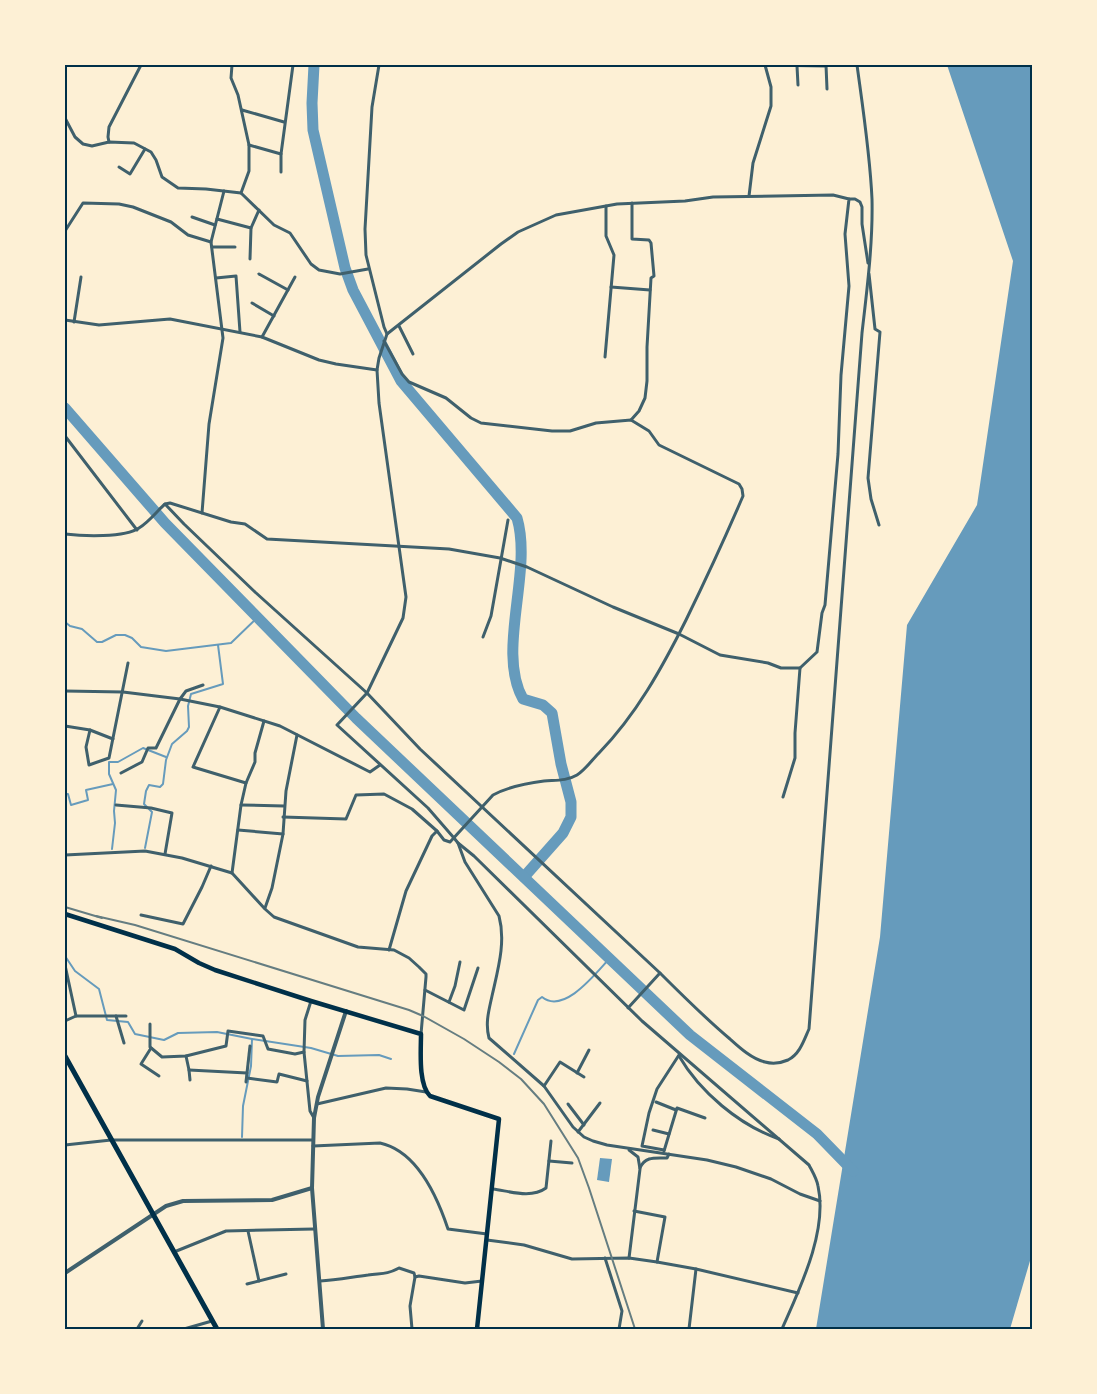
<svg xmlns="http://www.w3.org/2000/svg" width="1097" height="1394" font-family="'Exo 2',sans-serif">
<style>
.water{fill:#669bbc}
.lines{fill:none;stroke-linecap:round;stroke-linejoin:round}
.stream{stroke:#669bbc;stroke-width:2}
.river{stroke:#669bbc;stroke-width:11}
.minor{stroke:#3f606c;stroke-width:3}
.tertiary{stroke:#3f606c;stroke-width:4}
.secondary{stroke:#003049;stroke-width:4.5}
.primary{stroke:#003049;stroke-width:5}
.rail{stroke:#657d81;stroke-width:2}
.neatline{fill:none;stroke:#003049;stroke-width:2}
</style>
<rect width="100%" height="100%" fill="#fdf0d5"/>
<g class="water">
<polygon points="947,65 1032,65 1032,1254 1010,1329 816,1329 880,937 907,625 977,505 1013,261"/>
<polygon points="600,1158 612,1159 609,1182 597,1180"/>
</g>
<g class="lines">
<g class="stream">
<polyline points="65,622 70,626 82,629 97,642 102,642 116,635 125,635 132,638 141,647 166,651 231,643 257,618"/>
<polyline points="65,794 68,794 71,805 88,800 86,790 113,784"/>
<polyline points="145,848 152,812 144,804 146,791 149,785 160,787 163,784 166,760 172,744 187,731 189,727 188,706 191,694 223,684 218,645"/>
<polyline points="112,849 115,823 114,811 116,790 109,774 109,762 118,762 143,748 166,757"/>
<polyline points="65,956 75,971 99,989 107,1020 128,1022 135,1034 164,1040 178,1033 217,1032 252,1039"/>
<path d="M514,1054L538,1000L542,997C564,1015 596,973 610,958"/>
<polyline points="242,1137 243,1106 251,1066 252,1039 311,1048 338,1056 379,1055 391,1059"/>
</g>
<g class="river">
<path d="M314,65L312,103L313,130L345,268L353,290L401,381L517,518C533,572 496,651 523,699L543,705L552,713L561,764L571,802V817L563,833L524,877"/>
<polyline points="65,408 165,523 356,718 690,1035 817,1134 853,1171"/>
</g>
<g class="minor">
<polyline points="232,65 231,78 238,95 249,145 249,171 241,193"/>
<polyline points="379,65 372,107 365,229 366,255 384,327 387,334"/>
<polyline points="765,65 826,66"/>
<polyline points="826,65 827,89"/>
<polyline points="797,66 798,85"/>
<polyline points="242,110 284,122"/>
<polyline points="65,118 75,137 83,144 92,146 109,142 134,143 151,152 156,160 162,177 178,188 206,189 241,193 274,225 290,233 311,264 319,270 340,274 368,269"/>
<polyline points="109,142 108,137 109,127 141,65"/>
<polyline points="249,145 281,154"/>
<polyline points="119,167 130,174 145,149"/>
<polyline points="281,172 281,154 293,65"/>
<polyline points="749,196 753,163 771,106 771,87 765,65"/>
<polyline points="849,199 855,199 860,202 862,207 862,224 868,263"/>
<polyline points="192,217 215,225"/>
<polyline points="217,219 251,228"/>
<polyline points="65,231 83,203 119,204 133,207 171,222 188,235 211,242"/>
<polyline points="212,247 235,247"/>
<polyline points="250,259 251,228 259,210"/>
<polyline points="259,274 288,290"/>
<polyline points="869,274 875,329 880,332 868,478 871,499 879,525"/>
<polyline points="216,278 236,276 240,332"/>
<polyline points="611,287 650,290"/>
<polyline points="252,303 274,316"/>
<polyline points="65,320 99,325 170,319 262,337 319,360 336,364 377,370"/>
<polyline points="74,322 81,277"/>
<polyline points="399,326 413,354"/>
<polyline points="262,337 295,277"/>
<path d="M384,341L402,374L409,382L446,398L471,418L481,423L552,431H570L596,423L631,420L649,431L659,445L739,484L742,489L743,496C725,538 706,579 686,620C662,668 636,715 599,753C592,760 585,770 577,775C567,781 556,780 544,781C528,783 508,787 493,795L450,842L444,840L437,831L432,836L406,891L389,950"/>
<polyline points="605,357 614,255 606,236 606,206"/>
<polyline points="631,420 639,411 645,398 647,381 647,347 651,278 654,276 651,243 649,240 632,239 632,203"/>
<polyline points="65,436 137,530"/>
<path d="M165,504L184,524L255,592L367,693L420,749L660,973C683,996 705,1018 730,1039C740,1048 752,1059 765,1062C772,1064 781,1063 788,1060C800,1054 804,1040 809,1029L862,333C867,289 873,244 872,199C870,154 863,109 857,65"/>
<polyline points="202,513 209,424 223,338 211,242 224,191"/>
<path d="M65,534C82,536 125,538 139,528C149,522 157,511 165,504L170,503L231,522L245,524L267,539L449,549L500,558L527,567L613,607L679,634L720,655L768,663L781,668H800"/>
<polyline points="483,637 491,616 508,520"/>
<polyline points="65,691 123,692 180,699 220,707 280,726 370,772 380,765"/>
<polyline points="220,707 193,767 246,783"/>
<polyline points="65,726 90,730 113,739"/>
<polyline points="90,730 86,747 89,765 109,758 128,663"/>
<polyline points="121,773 142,762 148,748 156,748 180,699 186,691 203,685"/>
<path d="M783,797L795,758V733L800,668L817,652L822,613L825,605L838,454L841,375L849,286L845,234L849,199L833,195L713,197L685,201L617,204L556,215L518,232L501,244L387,334L379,358L377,370L379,403L406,597L403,618L367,693L337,725L428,808L454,838L458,843L465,862L499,916C506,942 498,969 492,996C489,1010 485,1023 489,1038L544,1086L573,1127L584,1137L593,1141L607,1145L707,1160L736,1167L771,1179L800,1194L820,1201"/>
<polyline points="116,805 151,808 172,813 165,854"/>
<polyline points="241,805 284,806"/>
<polyline points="283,817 346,819 356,795 384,794 412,809 437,831"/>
<polyline points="238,830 283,834"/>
<path d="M458,843L474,856L642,1021L809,1165C812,1171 817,1179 818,1186C828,1231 800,1288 782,1329"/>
<polyline points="65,855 145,851 182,858 232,873 265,909 274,917 358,947 394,950 409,958 419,967 426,974 426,977 421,1034"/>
<polyline points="232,873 241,805 246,783 255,762 255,753 264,721"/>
<polyline points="265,908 272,888 283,834 286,791 297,735"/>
<polyline points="141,915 183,924 202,887 211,866"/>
<polyline points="65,965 76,1016"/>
<polyline points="425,990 464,1010 478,968"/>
<polyline points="311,1001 305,1020 304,1052 310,1111 314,1118"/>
<polyline points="449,1002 455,986 460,962"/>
<polyline points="628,1008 660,973"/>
<polyline points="116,1016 124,1043"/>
<polyline points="65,1021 76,1016 126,1016"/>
<polyline points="150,1024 150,1047 162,1057 186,1056 226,1046 228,1031 263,1036 268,1049 295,1054 304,1052"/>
<polyline points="151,1048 141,1064 159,1076"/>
<polyline points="186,1056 189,1070 190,1080"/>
<path d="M679,1056C700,1092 739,1125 779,1139"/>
<polyline points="189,1070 247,1073"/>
<polyline points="577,1073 589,1050"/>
<polyline points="247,1078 277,1082 279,1074 307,1081"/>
<polyline points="246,1082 250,1046"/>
<polyline points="544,1086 560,1062 584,1077"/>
<polyline points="656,1102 676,1110"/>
<polyline points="317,1104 386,1088 407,1089 426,1092"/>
<polyline points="568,1104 584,1125"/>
<polyline points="653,1130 669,1134"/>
<polyline points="578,1132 600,1103"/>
<polyline points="65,1145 111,1140 313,1140"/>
<path d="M313,1146L380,1143C417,1151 437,1196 448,1229L487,1234"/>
<polyline points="664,1150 642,1146 649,1113 657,1089 679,1055"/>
<polyline points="664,1151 677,1108 705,1118"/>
<polyline points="549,1161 572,1163"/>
<path d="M640,1168C645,1156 655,1158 667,1158L669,1154"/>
<path d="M493,1189C509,1191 531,1199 546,1188L551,1141"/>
<polyline points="634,1211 665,1217 657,1262"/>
<polyline points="248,1231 259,1281"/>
<polyline points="487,1240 524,1245 572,1259 629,1258 657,1262 696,1269 798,1293"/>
<polyline points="174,1252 226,1231 314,1229"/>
<polyline points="605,1258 622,1311 619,1329"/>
<polyline points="629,1258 640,1169 638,1157 629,1150"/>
<path d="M320,1281C336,1280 352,1277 368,1275C381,1273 386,1275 399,1268L414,1273L415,1277L419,1276L465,1283L482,1281"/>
<polyline points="247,1284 286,1274"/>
<polyline points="137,1329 142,1321"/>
<polyline points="184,1329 212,1321"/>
<polyline points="412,1329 410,1306 415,1277"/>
<polyline points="689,1329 696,1269"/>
</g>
<g class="tertiary">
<polyline points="65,1273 166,1206 183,1201 272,1200 312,1188"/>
<polyline points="323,1329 312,1188 314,1118 318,1097 346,1011"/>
</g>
<path class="secondary" d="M65,914L175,949L199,963L215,970L311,1001L421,1034C421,1051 418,1084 430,1096L499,1119L477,1329"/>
<polyline class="primary" points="65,1056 217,1329"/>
<g class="rail">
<polyline points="65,907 102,918"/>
<polyline points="96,916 135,925 409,1010 423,1016 464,1039 499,1062 521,1079 544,1104 578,1158 589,1188 635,1329"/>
</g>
</g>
<rect width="1097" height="1394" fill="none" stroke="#fdf0d5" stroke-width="132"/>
<rect x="66" y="66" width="965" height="1262" class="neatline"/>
</svg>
